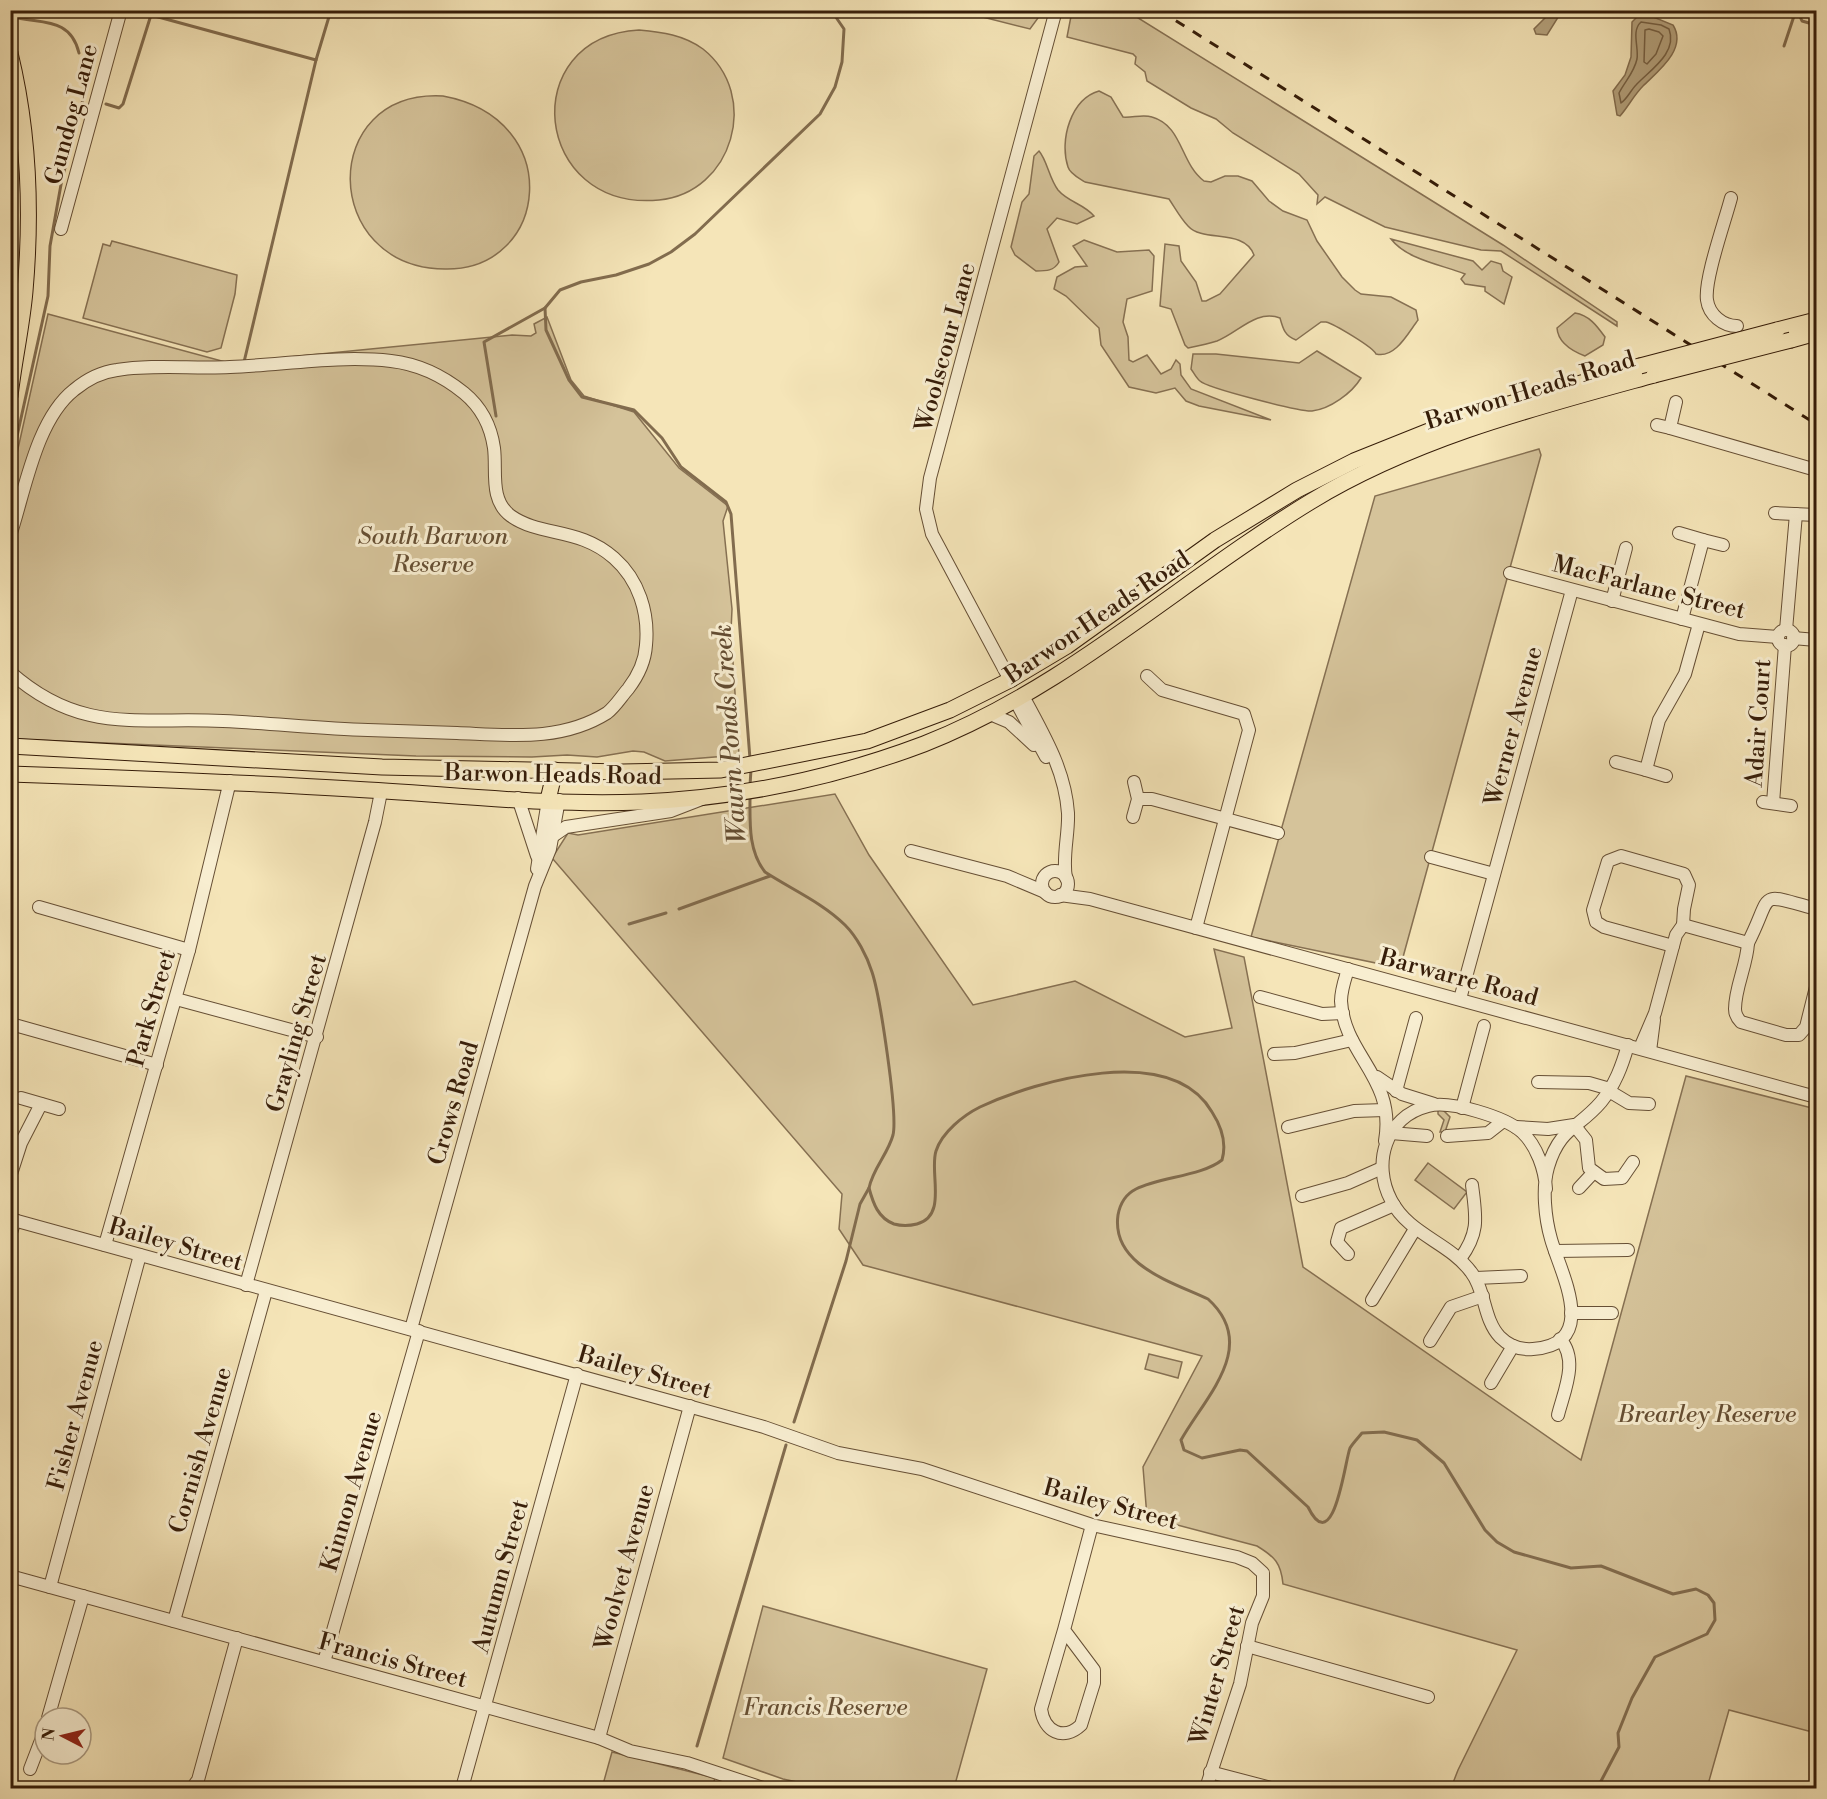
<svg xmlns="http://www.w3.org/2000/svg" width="1827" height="1799" font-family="'Libre Bodoni',serif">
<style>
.green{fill:#d5c39a;stroke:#867052;stroke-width:1.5}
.water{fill:#b4a17c;stroke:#826c4e;stroke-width:1.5}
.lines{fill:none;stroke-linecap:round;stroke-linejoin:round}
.shore{stroke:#755f42;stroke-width:1.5}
.stream{stroke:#826c4e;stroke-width:3}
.minor-casing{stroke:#664f35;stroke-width:14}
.major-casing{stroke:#361d09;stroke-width:17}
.highway-casing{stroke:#361d09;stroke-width:19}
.minor{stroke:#f8eed1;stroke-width:12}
.major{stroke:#f5e5b8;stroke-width:15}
.highway{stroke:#f5e5b8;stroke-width:16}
.rail{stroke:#361d09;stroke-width:3;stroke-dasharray:10 10;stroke-linecap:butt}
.major-bridge-casing{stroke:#361d09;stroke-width:17;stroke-linecap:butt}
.major-bridge{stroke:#f5e5b8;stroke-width:15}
.labels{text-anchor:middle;stroke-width:6;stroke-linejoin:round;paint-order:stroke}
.street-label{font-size:24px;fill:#361d09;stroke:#f8eed1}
.park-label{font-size:24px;font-style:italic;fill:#664f34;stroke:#f8eed1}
.water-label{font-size:26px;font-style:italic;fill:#624b31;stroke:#f8eed1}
</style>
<rect width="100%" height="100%" fill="#f5e5b8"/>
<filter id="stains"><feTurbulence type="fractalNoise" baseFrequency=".00333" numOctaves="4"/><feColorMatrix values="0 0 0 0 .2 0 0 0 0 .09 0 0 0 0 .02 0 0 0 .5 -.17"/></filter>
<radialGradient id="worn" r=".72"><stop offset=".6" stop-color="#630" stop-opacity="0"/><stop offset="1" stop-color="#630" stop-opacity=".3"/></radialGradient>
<g class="green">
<polygon points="959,11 1039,11 1038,18 1030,29"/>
<polygon points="1072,11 1127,11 1503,245 1617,322 1617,326 1501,251 1481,250 1385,227 1325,197 1317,204 1318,195 1299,174 1233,133 1216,119 1191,108 1147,81 1145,72 1135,64 1136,57 1133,54 1067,37"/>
<path d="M639,30C662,32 684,35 703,49C761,95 733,193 659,200C533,212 515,37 639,30Z"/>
<path d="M1099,91L1111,97L1123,117C1132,118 1143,114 1152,117C1183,126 1180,163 1204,181L1211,182L1225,176H1238L1252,181L1269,201L1283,211L1307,220L1317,241L1342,277L1355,290L1361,294L1391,297L1416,310L1418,320C1408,333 1395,359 1376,354C1373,347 1334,324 1326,322H1321L1296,340C1285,336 1283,329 1280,318C1256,309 1238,333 1217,341C1208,344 1198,346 1188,348L1185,345L1171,309L1160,306L1165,244L1179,246L1181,261L1196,282L1202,301H1206L1220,294L1254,255C1244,228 1203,243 1188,226C1181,219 1175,208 1169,199L1085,182C1079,178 1070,174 1068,167C1059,140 1071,99 1099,91Z"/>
<path d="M443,96C567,119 549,271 445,269C320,268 318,89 443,96Z"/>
<path d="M1039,151C1047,160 1049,178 1058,190C1068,202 1084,204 1094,216L1077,224L1057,218L1047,229L1059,262C1054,271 1046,271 1036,271L1015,255L1011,247L1022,202L1029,194L1034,156Z"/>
<path d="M1391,239L1473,261L1482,270L1491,261L1501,264L1503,271L1512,277L1504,304L1485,291V287L1465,284L1461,279L1465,274C1443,265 1407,260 1391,239Z"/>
<polygon points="1084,240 1117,252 1149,250 1154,256 1152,291 1127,299 1123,322 1128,337 1129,360 1133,362 1147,355 1161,374 1171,369 1176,360 1180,364 1181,375 1191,389 1271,420 1199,406 1186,401 1175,388 1156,393 1129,387 1101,345 1099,328 1066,296 1054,289 1057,277 1075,267 1087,266 1073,246"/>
<polygon points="112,241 237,275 235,294 221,348 207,352 83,318 103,244 110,246"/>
<path d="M1575,313C1589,315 1597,326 1605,337L1603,345L1585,356C1572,351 1558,343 1557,328Z"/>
<polygon points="48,314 229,363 512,335 531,336 536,333 534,324 547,317 571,380 584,396 634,412 679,468 728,506 723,521 732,609 731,631 739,755 665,761 644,752 633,751 597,757 567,755 532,757 416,756 11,739 11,480"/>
<path d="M1317,351L1361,378C1352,393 1330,409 1312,411C1301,412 1207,388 1200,381C1196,378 1194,373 1191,369L1193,354H1216L1299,363Z"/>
<polygon points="1539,449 1541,455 1400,968 1251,937 1375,496"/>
<path d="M835,794L869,855L973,1005L1075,981L1185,1037L1232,1028L1214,949L1244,957L1303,1267L1581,1460L1686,1076L1816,1109V1733L1729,1710L1707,1788H1451L1458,1770L1517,1650L1283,1584C1281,1563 1275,1557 1257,1546L1147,1517L1143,1467L1202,1356L863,1265L839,1229L842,1194L552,858L568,833L578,835Z"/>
<polygon points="1438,1110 1443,1110 1450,1117 1445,1132 1440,1132 1444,1120 1438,1114"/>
<polygon points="1428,1163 1467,1192 1454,1209 1415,1180"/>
<polygon points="1149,1354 1182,1362 1178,1378 1145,1369"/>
<polygon points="763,1606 987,1669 954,1788 825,1788 783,1779 723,1758"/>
<polygon points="612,1752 715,1778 712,1788 602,1788"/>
</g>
<g class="water">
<polygon points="1552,11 1562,11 1547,35 1536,34 1534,29"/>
<path d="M1638,16H1651L1673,25C1688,49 1657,72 1643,86C1634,95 1628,107 1620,116L1617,115L1613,91L1625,75L1631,57L1632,22Z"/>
</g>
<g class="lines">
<g class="shore">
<path d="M1641,22L1661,25L1669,29C1678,53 1650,70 1636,85C1631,90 1627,99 1621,103L1619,93C1625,81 1634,73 1637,59C1639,47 1631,31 1641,22Z"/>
<polygon points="1649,29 1659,32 1663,36 1656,54 1647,64 1644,62 1645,30"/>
</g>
<g class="stream">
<polyline points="1797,10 1802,21 1816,25"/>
<path d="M11,16C38,25 70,15 79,53"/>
<polyline points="1784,46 1796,10"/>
<polyline points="106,104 119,108 123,104 151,15 316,60 331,10"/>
<polyline points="244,362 316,60"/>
<polyline points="496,416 484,342 545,308"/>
<polyline points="10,468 48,296 50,246 62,179 86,88 85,78"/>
<polyline points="750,759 731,514 726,502 681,467 662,438 634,410 582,397 569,380 546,330 545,308 560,290 581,282 616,275 649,264 671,252 695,234 820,114 835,87 842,62 844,29 831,10"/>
<polyline points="750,786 751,769"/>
<path d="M750,796C750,822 748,851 765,872C791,889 823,903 845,925C857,937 867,956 872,972C880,996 898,1114 893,1135C888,1154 873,1168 869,1188C873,1203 878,1218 894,1224C901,1226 909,1226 917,1224C948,1216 929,1172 936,1151C942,1132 964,1115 980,1107C1038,1080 1171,1042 1212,1112C1221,1126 1227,1143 1222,1160C1202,1176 1160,1177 1136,1189C1126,1194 1120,1204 1118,1215C1111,1265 1172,1282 1208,1299C1260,1346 1205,1397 1181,1440L1184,1450L1202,1458L1240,1450L1247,1451L1308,1507C1334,1560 1345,1460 1350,1448C1353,1443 1358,1438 1362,1433L1384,1432L1417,1440L1444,1463L1485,1530L1497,1542L1514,1552L1571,1568L1601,1566L1673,1594L1696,1589L1708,1595L1714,1603L1715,1620L1707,1634L1655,1657L1632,1698L1618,1733L1619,1747L1600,1783V1788"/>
<polyline points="679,909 770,876"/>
<polyline points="629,924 666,913"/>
<polyline points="794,1422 846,1261 860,1204 869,1188"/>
<polyline points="697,1746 786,1445"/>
</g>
<g class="minor-casing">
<g id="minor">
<path d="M1731,198C1725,221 1704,280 1707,300C1709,315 1723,326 1737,326"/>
<polyline points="61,229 121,10"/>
<polyline points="1676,402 1670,428 1816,470"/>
<polyline points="1657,425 1670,428"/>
<polyline points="1775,513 1816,515"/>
<polyline points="1679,533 1703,540"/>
<path d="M10,536C25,491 36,420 74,390C86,380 101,372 117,370C154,364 193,369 230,367C283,365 338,355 391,361C418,364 443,376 464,393C481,407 491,427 494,448C497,471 489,500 511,516C541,537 579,527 614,558C639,580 649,613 646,645C645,662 638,676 628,689C621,697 615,707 607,713C561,742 508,735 457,733C428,732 398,731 368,730C320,729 272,723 223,721C138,717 81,735 10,672"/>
<polyline points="1510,573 1739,634 1778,637"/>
<polyline points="1612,601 1626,548"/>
<polyline points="1682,619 1703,540 1723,545"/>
<polyline points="1786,630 1796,514"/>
<circle cx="1786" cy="638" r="8"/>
<polyline points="1793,638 1816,640"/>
<polyline points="1147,676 1162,690 1244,714 1249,730 1196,928"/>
<polyline points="1010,680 932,534 926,509 930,478 1056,10"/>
<path d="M1023,696C1043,734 1065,769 1068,813C1069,834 1062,857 1066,878"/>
<polyline points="1015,700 1046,757"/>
<polyline points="990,714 1009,722 1034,745"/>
<polyline points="1616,762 1646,770"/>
<polyline points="1666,776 1646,770 1659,720 1685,674 1699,624"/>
<polyline points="518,798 537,856"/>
<polyline points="1138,799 1152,799 1278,833"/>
<polyline points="1763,802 1791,806"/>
<polyline points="1773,803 1785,645"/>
<polyline points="1133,817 1138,799 1134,782"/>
<polyline points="553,836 566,827 671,811 702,799"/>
<polyline points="911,851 1007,876 1045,892"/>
<polyline points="1431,857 1494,874"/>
<polyline points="537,869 548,800"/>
<circle cx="1055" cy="884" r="13"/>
<polyline points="1060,895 1090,899 1816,1097"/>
<polyline points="39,907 189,950"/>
<path d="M1748,943C1747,965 1735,987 1735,1009C1735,1015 1737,1018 1741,1022L1786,1035H1799L1806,1027L1816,987"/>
<polyline points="1673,946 1604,927 1596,922 1593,910 1608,861 1621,856 1684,874 1689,885 1684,909 1683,925"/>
<path d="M1348,969C1345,979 1341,990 1341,1001C1344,1056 1396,1077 1385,1141"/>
<polyline points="1260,997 1322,1014 1343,1013"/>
<polyline points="176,999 317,1037"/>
<polyline points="1460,999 1572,590"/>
<polyline points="11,1024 157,1065"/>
<path d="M1640,1048L1655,1013L1676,935L1683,925L1748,943C1774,892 1755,892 1816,909"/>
<polyline points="1650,1051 1654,1020"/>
<polyline points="1274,1054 1295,1053 1352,1040"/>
<polyline points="1377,1077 1402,1094 1434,1104"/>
<polyline points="1538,1082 1589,1083 1610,1089"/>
<polyline points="1396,1091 1416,1018"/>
<polyline points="1609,1091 1629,1103 1649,1104"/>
<polyline points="21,1098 59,1109"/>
<polyline points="1462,1108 1484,1026"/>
<polyline points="1288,1127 1354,1111 1385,1110"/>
<polyline points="1516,1127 1548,1129 1574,1125 1586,1140 1589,1168 1604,1179 1622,1178 1633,1162"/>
<polyline points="1391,1133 1427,1136"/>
<polyline points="1447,1136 1488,1133 1502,1122"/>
<polyline points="10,1177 21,1143 41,1104"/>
<polyline points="1579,1188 1593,1173"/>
<path d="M1546,1189C1545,1170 1537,1146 1522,1132C1505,1117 1450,1100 1428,1106C1385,1117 1372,1164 1391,1200C1409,1235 1449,1242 1471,1272C1486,1291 1483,1319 1500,1337C1509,1346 1521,1350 1533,1349C1601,1344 1560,1272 1551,1239C1545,1218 1542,1188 1548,1167C1560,1127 1578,1129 1601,1102C1615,1085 1622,1066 1628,1045"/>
<polyline points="1302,1196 1348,1183 1382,1168"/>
<polyline points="10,1219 764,1427 838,1453 922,1469 1092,1525 1237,1557 1252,1563 1263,1573 1263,1596 1252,1623 1240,1684 1206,1788"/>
<polyline points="10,1236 15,1220"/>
<polyline points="105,1245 189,950 230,781"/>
<polyline points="1555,1251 1628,1250"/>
<polyline points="1348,1254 1337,1242 1341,1228 1394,1205"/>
<path d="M1460,1259C1480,1232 1476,1217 1472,1185"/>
<polyline points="1476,1278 1521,1276"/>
<polyline points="246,1285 375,822 381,792"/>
<polyline points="1372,1300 1415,1229"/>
<polyline points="1571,1313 1612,1313"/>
<polyline points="411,1329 535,886 550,849 559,800"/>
<polyline points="1430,1341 1451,1307 1483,1296"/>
<polyline points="1491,1383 1513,1346"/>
<path d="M1558,1415C1564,1391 1579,1360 1560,1339"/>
<polyline points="10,1576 599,1738 630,1751 687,1763 763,1788"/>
<polyline points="50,1587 140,1255"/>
<polyline points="174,1621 266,1291"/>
<path d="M1064,1630L1041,1709C1044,1731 1063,1742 1081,1725L1094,1683V1670L1064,1630L1092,1525"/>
<polyline points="1247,1646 1428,1697"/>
<polyline points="324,1662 419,1331"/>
<polyline points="48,1718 83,1596"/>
<polyline points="599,1738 690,1406"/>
<polyline points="30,1769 45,1730"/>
<polyline points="1210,1772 1271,1788"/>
<polyline points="192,1788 198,1780 237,1638"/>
<polyline points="462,1788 577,1374"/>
</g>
</g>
<g class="major-casing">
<g id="major">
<path d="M10,53C29,131 32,211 25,291C22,326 14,361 10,396"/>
<polyline points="1777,330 1816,320"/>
<polyline points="1791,340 1816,333"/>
<polyline points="10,746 382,767 622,772 721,770 867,741 950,710 1010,680 1067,646 1215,540 1297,490 1354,461 1464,417 1640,366"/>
<path d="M10,774C125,778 238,782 352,789C448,794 546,806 642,802C738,798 834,778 924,744C1067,688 1180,581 1310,502C1415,438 1537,407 1654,375"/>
<polyline points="548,800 555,770"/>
</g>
</g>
<g class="highway-casing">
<polyline id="highway" points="10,1788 11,1788"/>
</g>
<use href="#minor" class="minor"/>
<use href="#major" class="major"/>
<use href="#highway" class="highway"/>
<polyline class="rail" points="1159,10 1816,424"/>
<g class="major-bridge-casing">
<g id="major-bridge">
<polyline points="1640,366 1777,330"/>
<polyline points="1654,375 1791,340"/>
</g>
</g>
<use href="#major-bridge" class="major-bridge"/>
</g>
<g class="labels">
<g class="street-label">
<text transform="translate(71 114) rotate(-75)" y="8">Gundog Lane</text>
<text transform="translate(945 347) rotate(-75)" y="8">Woolscour Lane</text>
<text transform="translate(1530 390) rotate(-17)" y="8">Barwon Heads Road</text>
<text transform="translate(1649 587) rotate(14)" y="8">MacFarlane Street</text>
<text transform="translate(1097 617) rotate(-34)" y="8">Barwon Heads Road</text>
<text transform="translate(1758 723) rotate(-86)" y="8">Adair Court</text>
<text transform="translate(1513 726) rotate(-75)" y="8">Werner Avenue</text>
<text transform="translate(553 774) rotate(1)" y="8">Barwon Heads Road</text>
<text transform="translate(1459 977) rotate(15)" y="8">Barwarre Road</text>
<text transform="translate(151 1008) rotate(-74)" y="8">Park Street</text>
<text transform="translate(296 1033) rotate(-74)" y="8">Grayling Street</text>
<text transform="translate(453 1103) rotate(-74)" y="8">Crows Road</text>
<text transform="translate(176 1244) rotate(16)" y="8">Bailey Street</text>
<text transform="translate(645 1372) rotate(16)" y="8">Bailey Street</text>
<text transform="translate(75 1415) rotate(-75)" y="8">Fisher Avenue</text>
<text transform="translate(200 1450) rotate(-74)" y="8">Cornish Avenue</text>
<text transform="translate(351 1491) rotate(-74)" y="8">Kinnon Avenue</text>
<text transform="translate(1111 1504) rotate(15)" y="8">Bailey Street</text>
<text transform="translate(624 1567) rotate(-75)" y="8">Woolvet Avenue</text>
<text transform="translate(500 1576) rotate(-75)" y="8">Autumn Street</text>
<text transform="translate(393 1660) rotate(15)" y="8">Francis Street</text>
<text transform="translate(1217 1675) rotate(-74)" y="8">Winter Street</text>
</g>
<g class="park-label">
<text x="433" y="544">South Barwon<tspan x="433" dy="28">Reserve</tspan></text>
<text x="1707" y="1422">Brearley Reserve</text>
<text x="825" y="1715">Francis Reserve</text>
</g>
<g class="water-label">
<text transform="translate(729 734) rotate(-94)" y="9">Waurn Ponds Creek</text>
</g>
</g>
<rect width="1827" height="1799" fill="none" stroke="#f5e5b8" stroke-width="36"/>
<rect x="12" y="12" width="1803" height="1775" fill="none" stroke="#361d09" stroke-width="3"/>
<rect x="18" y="18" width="1791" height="1763" fill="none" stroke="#361d09" stroke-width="1.5"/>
<g transform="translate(63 1736) rotate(277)"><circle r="28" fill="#f8eed1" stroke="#aa9a81" stroke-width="1.5"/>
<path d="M0-4.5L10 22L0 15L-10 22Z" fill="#8f2418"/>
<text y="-9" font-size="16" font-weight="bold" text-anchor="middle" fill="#361d09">N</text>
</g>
<rect width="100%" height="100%" filter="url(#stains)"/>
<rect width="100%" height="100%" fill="url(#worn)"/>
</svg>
